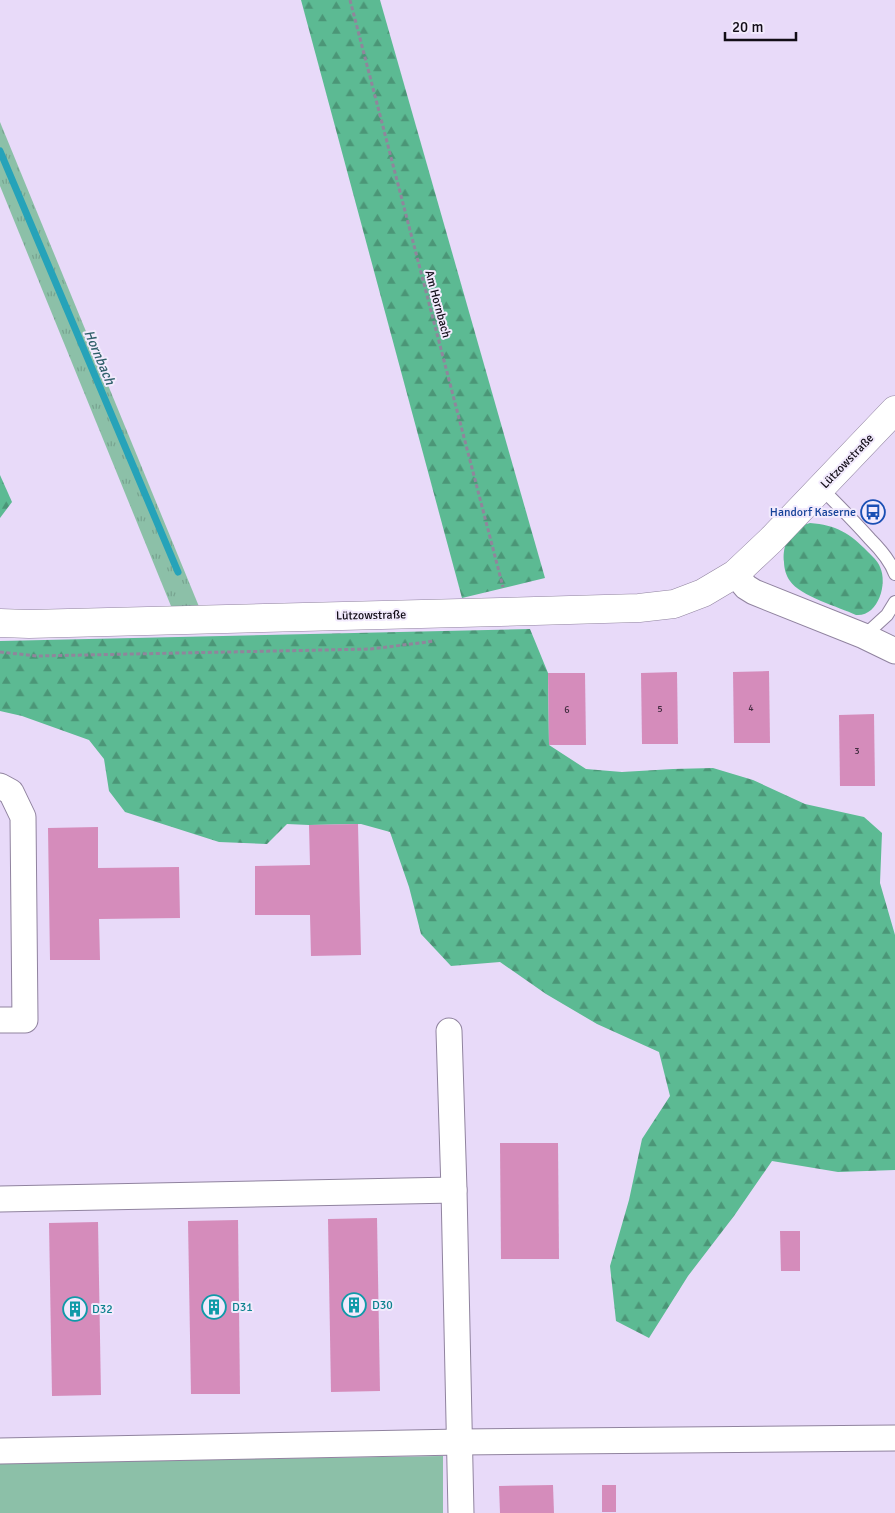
<svg xmlns="http://www.w3.org/2000/svg" width="895" height="1513" font-family="Signika,sans-serif">
<style>
.grass{fill:url(#grass-tufts)}
.forest{fill:url(#forest-firs)}
.pitch{fill:#8cc0a8}
.lines{fill:none;stroke-linecap:round;stroke-linejoin:round}
.stream{stroke:#26a3b9;stroke-width:7}
.building{fill:#d58cbb}
.service-casing{stroke:#90839f;stroke-width:14}
.minor-casing{stroke:#90839f;stroke-width:27}
.tertiary-casing{stroke:#90839f;stroke-width:29}
.path{stroke:#90859c;stroke-width:3;stroke-dasharray:4 2.5;stroke-linecap:butt}
.service{stroke:#fff;stroke-width:12}
.minor{stroke:#fff;stroke-width:25}
.tertiary{stroke:#fff;stroke-width:28}
.labels{text-anchor:middle;stroke-width:4;stroke-linejoin:round;paint-order:stroke}
.number-label{font-size:10px;fill:#432d40}
.street-label{font-size:12px;fill:#120d17;stroke:#f2eafd}
.transit-label{font-size:12px;fill:#164399;stroke:#f2eafd;text-anchor:end}
.culture-label{font-size:12px;fill:#0d838f;stroke:#f2eafd;text-anchor:start}
.water-label{font-size:14px;font-style:italic;fill:#2f606a;stroke:#f2eafd}
</style>
<defs>
<pattern id="grass-tufts" width="24" height="20" patternUnits="userSpaceOnUse" patternTransform="scale(1.25)"><rect width="24" height="20" fill="#8cc0a8"/><path d="M3 7l-1-3M5 7V3M7 7l1-3M15 17l-1-3M17 17v-4M19 17l1-3" fill="none" stroke="#78a490"/></pattern>
<pattern id="forest-firs" width="22" height="20" patternUnits="userSpaceOnUse" patternTransform="scale(1.25)"><rect width="22" height="20" fill="#5cba93"/><path d="M5 1l3.5 6h-7zM16 11l3.5 6h-7z" fill="#4b9677"/></pattern>
</defs>
<rect width="100%" height="100%" fill="#e8daf9"/>
<polygon class="grass" points="0,122 200,609 173,611 0,186"/>
<g class="forest">
<polygon points="301,0 380,0 545,578 462,598"/>
<polygon points="0,475 12,502 0,518"/>
<path d="M810,523C836,525 850,533 868,552C872,556 878,561 880,567C888,584 878,617 856,615C839,607 800,596 790,581C786,576 784,568 784,562C783,556 784,548 786,543C790,535 801,525 810,523Z"/>
<polygon points="530,629 548,673 549,745 586,769 622,772 673,769 713,768 753,780 805,804 864,817 882,833 880,883 895,935 895,1170 838,1172 772,1161 734,1216 688,1276 649,1338 616,1321 610,1266 629,1200 642,1139 670,1096 659,1052 597,1024 546,994 500,962 451,966 421,934 409,887 390,832 361,824 309,825 287,824 267,844 219,842 125,812 109,791 104,759 89,740 22,716 0,711 0,641"/>
</g>
<polygon class="pitch" points="443,1456 443,1513 0,1513 0,1463"/>
<g class="lines">
<polyline class="stream" points="0,151 178,572"/>
</g>
<g class="building">
<polygon points="769,671 770,743 734,743 733,672"/>
<polygon points="677,672 678,744 642,744 641,673"/>
<polygon points="548,673 585,673 586,745 549,745"/>
<polygon points="874,714 875,786 840,786 839,715"/>
<polygon points="358,824 361,955 311,956 310,915 255,915 255,866 310,865 309,825"/>
<polygon points="98,827 98,868 179,867 180,918 99,919 100,960 50,960 48,828"/>
<polygon points="500,1143 558,1143 559,1259 501,1259"/>
<polygon points="377,1218 380,1391 331,1392 328,1219"/>
<polygon points="238,1220 240,1394 191,1394 188,1221"/>
<polygon points="98,1222 101,1395 52,1396 49,1223"/>
<polygon points="780,1231 800,1231 800,1271 781,1271"/>
<polygon points="553,1485 554,1513 500,1513 499,1486"/>
<rect x="602" y="1485" width="14" height="27"/>
</g>
<g class="lines">
<g class="service-casing">
<g id="service">
<path d="M821,488C838,505 854,521 870,539C880,549 890,560 895,574"/>
<polyline points="864,636 887,615 895,602"/>
</g>
</g>
<g class="minor-casing">
<g id="minor">
<polyline points="735,574 746,587 754,592 864,636 895,651"/>
<polyline points="0,786 11,792 23,817 25,1020 0,1020"/>
<polyline points="449,1031 454,1190 461,1513"/>
<polyline points="0,1199 454,1190"/>
<polyline points="0,1451 460,1442 895,1438"/>
</g>
</g>
<g class="tertiary-casing">
<polyline id="tertiary" points="0,623 29,624 535,611 639,608 674,604 703,593 735,574 771,540 895,410"/>
</g>
<g class="path">
<polyline points="350,0 503,587"/>
<polyline points="0,652 37,656 371,649 435,641"/>
</g>
<use href="#service" class="service"/>
<use href="#minor" class="minor"/>
<use href="#tertiary" class="tertiary"/>
</g>
<defs>
<g id="bus-ring" transform="scale(1.25)"><circle r="9.5" fill="#f2eafd" stroke="#1a4fb4" stroke-width="1.5"/><path d="M-5-6H5V4H4V6H2V4H-2V6H-4V4H-5ZM-3.5-4V0h7V-4ZM-3.5 1.2v1.5H-2V1.2ZM2 1.2v1.5H3.5V1.2Z" fill="#1a4fb4"/></g>
<g id="building-ring" transform="scale(1.25)"><circle r="9.5" fill="#f2eafd" stroke="#0f9aa8" stroke-width="1.5"/><path d="M-4-6H4V6H1V3H-1V6H-4ZM-2.5-4.3h1.7v1.8h-1.7ZM.8-4.3h1.7v1.8H.8ZM-2.5-1h1.7V.8h-1.7ZM.8-1h1.7V.8H.8Z" fill="#0f9aa8"/></g>
</defs>
<g fill-rule="evenodd">
<use href="#bus-ring" x="873" y="512"/>
<use href="#building-ring" x="354" y="1305"/>
<use href="#building-ring" x="214" y="1307"/>
<use href="#building-ring" x="75" y="1309"/>
</g>
<g class="labels">
<g class="number-label">
<text x="751" y="711">4</text>
<text x="660" y="712">5</text>
<text x="567" y="713">6</text>
<text x="857" y="754">3</text>
</g>
<g class="street-label">
<text transform="translate(438 304) rotate(75)" y="4">Am Hornbach</text>
<text transform="translate(847 461) rotate(-46)" y="4">Lützowstraße</text>
<text transform="translate(371 615) rotate(-1)" y="4">Lützowstraße</text>
</g>
<g class="transit-label">
<text x="856" y="516">Handorf Kaserne</text>
</g>
<g class="culture-label">
<text x="372" y="1309">D30</text>
<text x="232" y="1311">D31</text>
<text x="92" y="1313">D32</text>
</g>
<g class="water-label">
<text transform="translate(100 357) rotate(67)" y="5">Hornbach</text>
</g>
</g>
<path d="M725 32v8h71v-8" fill="none" stroke="#120d17" stroke-width="2.5"/>
<text x="732" y="32" font-size="15" fill="#120d17" stroke="#f2eafd" stroke-width="4" paint-order="stroke">20 m</text>
</svg>
